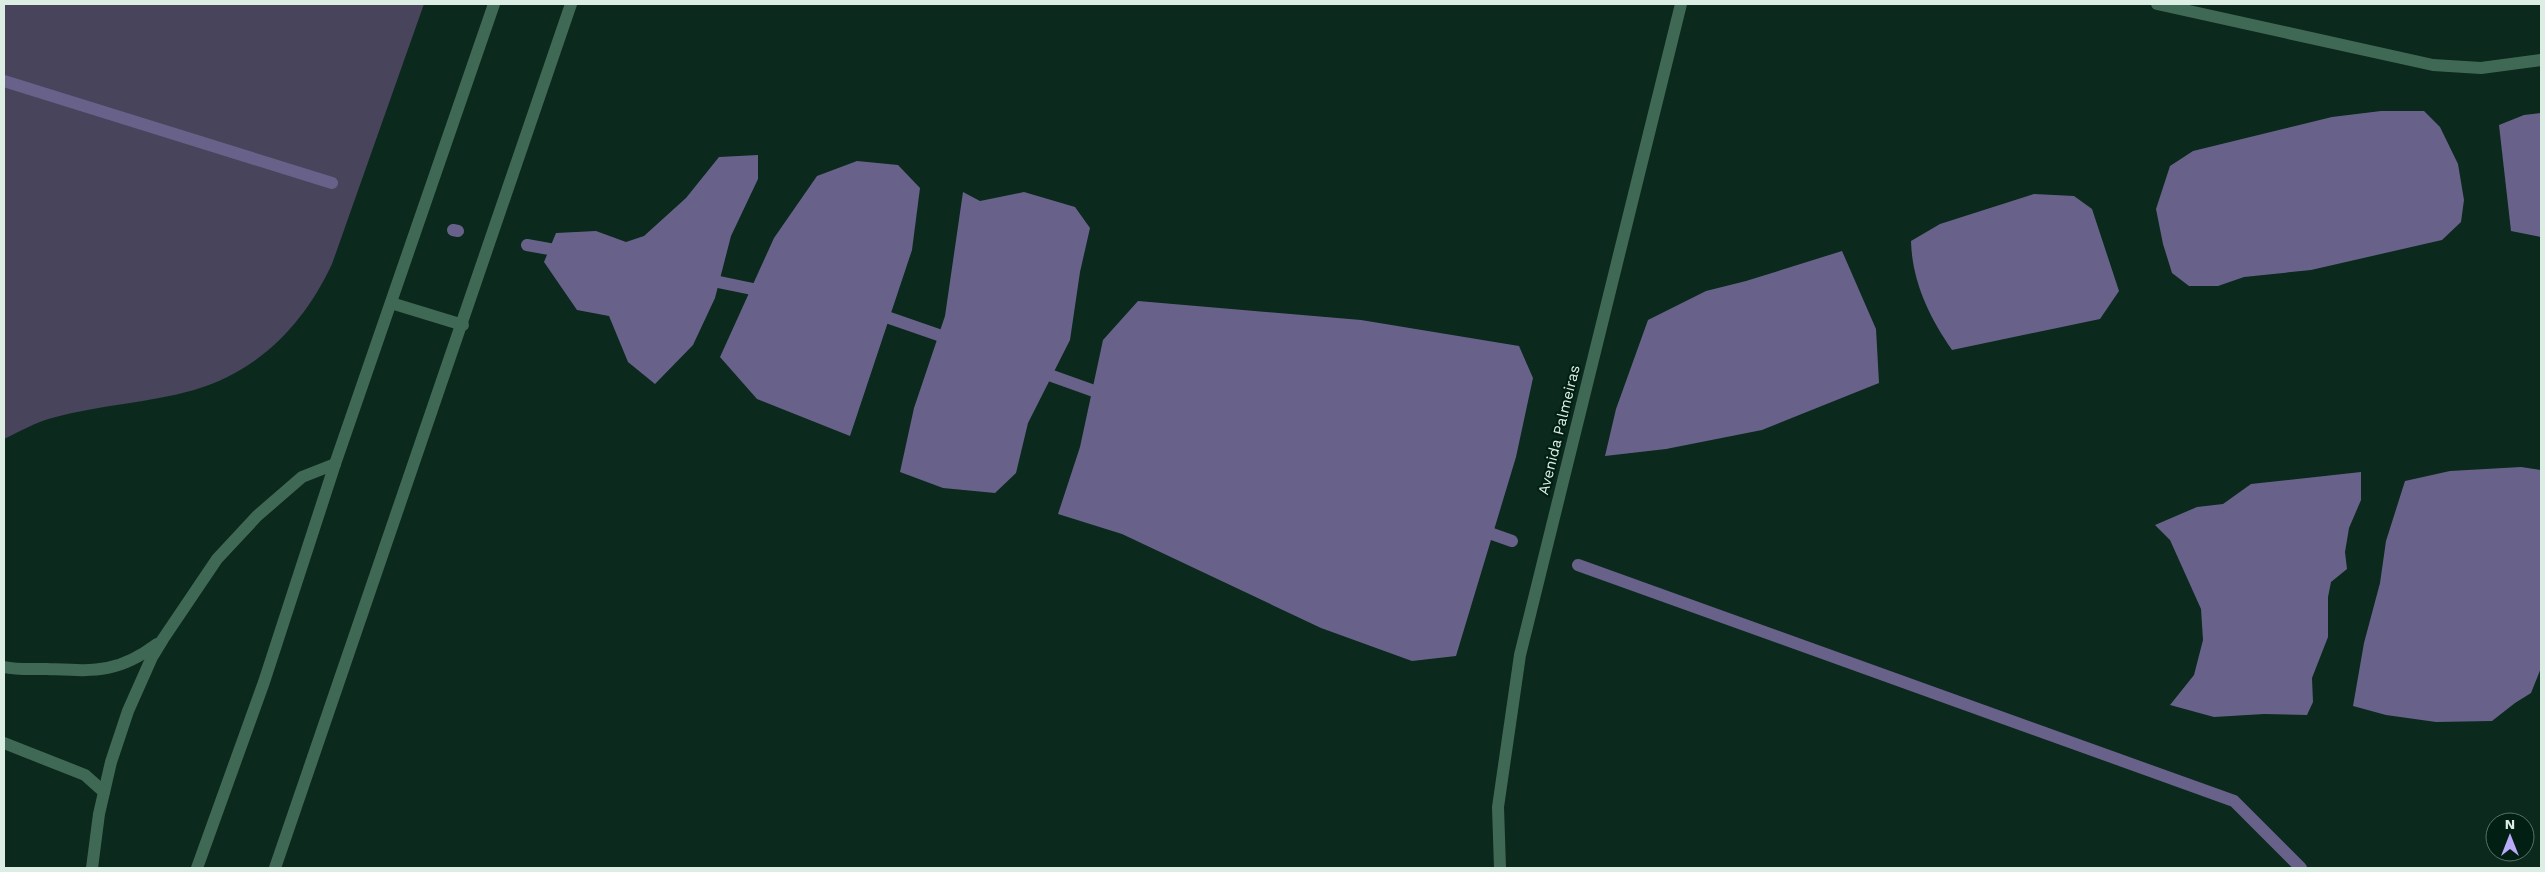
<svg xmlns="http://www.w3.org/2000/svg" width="2545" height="872" font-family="'Work Sans',sans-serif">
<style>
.green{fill:#47445b}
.water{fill:#68628b}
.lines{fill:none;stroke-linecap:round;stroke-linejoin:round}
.stream{stroke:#68628b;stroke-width:12}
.lane{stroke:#406955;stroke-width:12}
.street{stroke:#406955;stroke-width:12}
.labels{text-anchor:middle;stroke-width:4.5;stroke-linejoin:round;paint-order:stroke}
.street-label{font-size:15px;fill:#dcede3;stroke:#021f13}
</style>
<rect width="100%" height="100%" fill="#0b291c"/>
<path class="green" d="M4,4H424L332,264C304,324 259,371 194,390C148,403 99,405 52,418C36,422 19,432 4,439Z"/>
<g class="water">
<polygon points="2381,111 2424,111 2440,127 2458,164 2464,200 2461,222 2442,240 2311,270 2244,277 2218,286 2189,286 2172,273 2163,244 2156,209 2170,166 2193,151 2332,117"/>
<polygon points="2541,113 2541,237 2511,231 2499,125 2524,115"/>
<polygon points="758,155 758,179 731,236 715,298 693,345 655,384 628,362 609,316 577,310 544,262 556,233 596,231 626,242 644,236 686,198 719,157"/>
<polygon points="857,161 898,165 920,188 912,250 850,436 757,399 720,357 774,238 817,176"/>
<polygon points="963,192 980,201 1024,192 1075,207 1090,228 1080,272 1070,340 1028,423 1016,473 995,493 943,488 900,472 914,408 945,316"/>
<path d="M2034,194L2074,196L2092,209L2119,291L2100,319L1952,350C1929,317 1912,281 1911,241L1940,224Z"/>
<polygon points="1842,251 1876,329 1879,383 1762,430 1666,449 1605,456 1616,409 1648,320 1706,291 1746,281"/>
<polygon points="1138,301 1361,320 1519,346 1533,378 1516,457 1456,656 1412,661 1321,628 1122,534 1058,514 1080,447 1103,340"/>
<polygon points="2521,467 2541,470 2541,668 2531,693 2515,703 2492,721 2436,722 2386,715 2353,706 2364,643 2380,583 2386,541 2405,481 2450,471"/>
<polygon points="2361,472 2361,500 2349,528 2345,552 2347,569 2331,582 2328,597 2328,637 2312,678 2313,702 2307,715 2264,714 2214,717 2170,705 2194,675 2203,640 2201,609 2170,540 2155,525 2197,507 2223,504 2251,484"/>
</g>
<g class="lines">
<g class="stream">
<polyline points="4,81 332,183"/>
<polyline points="453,230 458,231"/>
<polyline points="527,245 566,252"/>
<polyline points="704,279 767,292"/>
<polyline points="875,313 953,340"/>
<polyline points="1038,371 1108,396"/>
<polyline points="1478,529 1512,541"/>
<polyline points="1578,565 2234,801 2301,868"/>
</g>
<polyline class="lane" points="1500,868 1498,807 1520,655 1681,4"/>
<g class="street">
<polyline points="2157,4 2433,65 2481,68 2541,60"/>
<polyline points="391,303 463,325"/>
<path d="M4,667C17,670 33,669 47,669C94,671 117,674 157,644"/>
<polyline points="4,743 85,775 104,792"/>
<polyline points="92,868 99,814 111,762 128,711 152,657 163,639 217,559 257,516 302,477 335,464"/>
<polyline points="197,868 264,682 335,464 494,4"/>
<polyline points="275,868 571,4"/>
</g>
</g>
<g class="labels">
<g class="street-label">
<text transform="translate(1559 430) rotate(-76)" y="5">Avenida Palmeiras</text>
</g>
</g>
<rect width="2545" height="872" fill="none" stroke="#dcede3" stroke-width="10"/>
<g transform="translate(2510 837)"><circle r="24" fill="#021f13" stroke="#597166"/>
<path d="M0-4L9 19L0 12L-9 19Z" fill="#b8abf7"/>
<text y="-8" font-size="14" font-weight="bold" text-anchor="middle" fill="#dcede3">N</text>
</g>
</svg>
